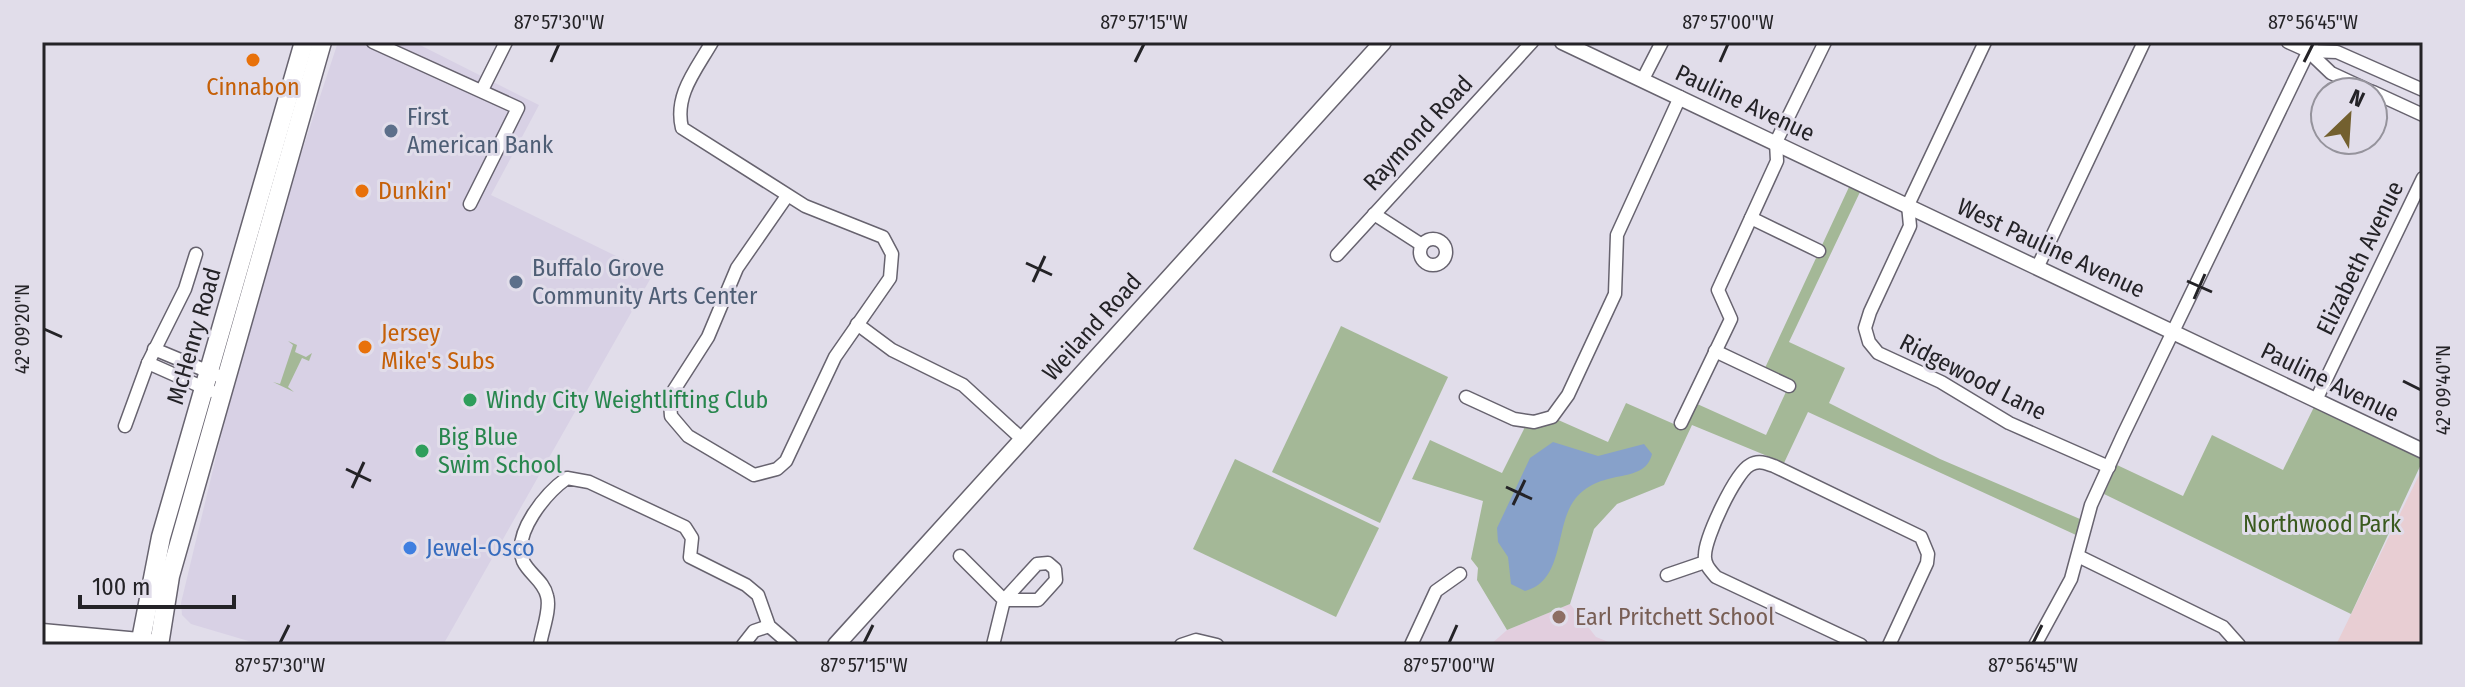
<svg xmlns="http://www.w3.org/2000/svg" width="2465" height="687" font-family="'Fira Sans Condensed',sans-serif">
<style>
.built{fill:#d8d1e5}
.industrial{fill:#e8ced3}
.education{fill:#e2cede}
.green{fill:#a4b897}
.water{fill:#87a1ca}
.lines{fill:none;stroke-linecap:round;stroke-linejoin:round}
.minor-casing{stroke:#67636f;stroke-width:15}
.tertiary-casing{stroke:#67636f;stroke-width:17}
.secondary-casing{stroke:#67636f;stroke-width:19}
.primary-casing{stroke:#67636f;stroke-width:21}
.minor{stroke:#fff;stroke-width:12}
.tertiary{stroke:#fff;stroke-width:14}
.secondary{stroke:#fff;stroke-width:16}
.primary{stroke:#fff;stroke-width:18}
.ticks{fill:none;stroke:#242327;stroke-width:3}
.food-dot{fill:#e8710a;stroke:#e1ddea;stroke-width:3}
.service-dot{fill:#5c6f8a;stroke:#e1ddea;stroke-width:3}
.leisure-dot{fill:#2e9e5b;stroke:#e1ddea;stroke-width:3}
.shop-dot{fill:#3f7fe0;stroke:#e1ddea;stroke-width:3}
.education-dot{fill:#8d6e63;stroke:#e1ddea;stroke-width:3}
.labels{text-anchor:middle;stroke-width:6;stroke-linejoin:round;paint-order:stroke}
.food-label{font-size:24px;fill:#c56008;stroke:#e1ddea;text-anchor:start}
.street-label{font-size:24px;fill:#242327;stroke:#e1ddea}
.service-label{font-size:24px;fill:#4e5e75;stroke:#e1ddea;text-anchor:start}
.leisure-label{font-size:24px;fill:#27864d;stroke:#e1ddea;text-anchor:start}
.park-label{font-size:24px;fill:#3a5a1e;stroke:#e1ddea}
.shop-label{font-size:24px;fill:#366cbe;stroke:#e1ddea;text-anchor:start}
.education-label{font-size:24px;fill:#785e54;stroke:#e1ddea;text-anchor:start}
.neatline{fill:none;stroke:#242327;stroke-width:3}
.ticks-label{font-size:20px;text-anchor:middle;fill:#242327}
</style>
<rect width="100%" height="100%" fill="#e1ddea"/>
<polygon class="built" points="338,42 414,42 539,105 491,195 653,274 443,645 262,645 191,624 182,615 181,603 234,382 268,254"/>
<polygon class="industrial" points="2420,473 2423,474 2423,645 2336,645"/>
<polygon class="education" points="1570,604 1596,637 1616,645 1490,645 1507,630"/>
<g class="green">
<polygon points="1849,187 1860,192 1789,342 1845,368 1829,403 1940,459 2080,519 2076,535 1808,412 1784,463 1692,425 1664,485 1617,504 1594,529 1570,604 1507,630 1477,580 1478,568 1471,559 1483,501 1412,479 1430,440 1502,473 1525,427 1556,419 1608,442 1626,403 1683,428 1695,403 1766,435 1791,381 1765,368"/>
<polygon points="1341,326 1448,377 1380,523 1272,472"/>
<polygon points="288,341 297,345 295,352 306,357 312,353 309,361 302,358 288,387 294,392 273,382 280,384 293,345"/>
<polygon points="2314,407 2423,460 2351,614 2104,494 2117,465 2183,496 2212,435 2283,470"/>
<polygon points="1235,459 1379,528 1336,617 1193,549"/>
</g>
<path class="water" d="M1553,442L1598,456L1644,444L1652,454C1644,487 1599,465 1573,502C1555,529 1564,581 1525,591L1511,584L1508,557L1498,542L1497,528L1530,458Z"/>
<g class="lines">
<g class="minor-casing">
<g id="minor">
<polyline points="373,42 518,108 470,204"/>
<path d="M712,42C696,70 674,95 682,128L805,206L883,237L892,254L890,278L835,357L786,461L777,469L754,475L688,436L671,416L670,403L674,390L708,337L737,268L787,196"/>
<polyline points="1985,42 1908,205 1910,226 1870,312 1865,328 1869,342 1878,353 1941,382 2009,423 2109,467"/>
<polyline points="2288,42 2308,51 2331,73 2372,92"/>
<polyline points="2308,51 2337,52 2423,90"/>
<polyline points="1643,79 1662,42"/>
<polyline points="482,90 506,42"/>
<polyline points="2373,92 2423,115"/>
<polyline points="1374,214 1422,245"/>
<polyline points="1751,218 1819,251"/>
<circle cx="1433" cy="252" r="13"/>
<polyline points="1337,255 1532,42"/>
<polyline points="2038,266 2144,42"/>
<polyline points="857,324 892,350 963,385 1022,439"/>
<polyline points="154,349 226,379"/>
<polyline points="1715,351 1789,386"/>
<polyline points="148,363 211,391"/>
<polyline points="1466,397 1514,419 1534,422 1552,417 1568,395 1615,294 1617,235 1680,97"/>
<polyline points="2316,400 2423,178"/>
<polyline points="1681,423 1731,319 1718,290 1777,161 1776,142 1825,42"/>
<polyline points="125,426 148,363 185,289 196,254"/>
<polyline points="960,556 1004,600 993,645"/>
<polyline points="2078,556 2223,627 2239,645"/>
<polygon points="1048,563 1055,569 1056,580 1038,600 1004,600 1037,564"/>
<polyline points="1667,575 1705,562"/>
<path d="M540,645C542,631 551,609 547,596C544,581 529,574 523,561C512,533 546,493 567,478L589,482L685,527L692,538L690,557L746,585L758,595L769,626L791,645"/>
<polyline points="743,645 754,631 769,626"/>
<polyline points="1181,645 1196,640 1217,645"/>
<polyline points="1411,645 1436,591 1460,574"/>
<path d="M1861,645L1716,577C1710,570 1704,564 1705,555C1705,538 1735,473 1750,465C1758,460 1766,463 1774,466L1921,537L1928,554L1927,563L1889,645"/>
<polyline points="2035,645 2071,579 2091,505 2123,435 2313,42"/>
</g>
</g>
<g class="tertiary-casing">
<polyline id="tertiary" points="1562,42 2423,451"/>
</g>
<g class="secondary-casing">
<polyline id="secondary" points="836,645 1383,42"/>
</g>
<g class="primary-casing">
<g id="primary">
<polyline points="42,633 150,643"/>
<polyline points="140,645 161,537 304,42"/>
<polyline points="159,645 170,576 322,42"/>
</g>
</g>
<use href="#minor" class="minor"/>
<use href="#tertiary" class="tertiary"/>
<use href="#secondary" class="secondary"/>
<use href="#primary" class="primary"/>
</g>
<path class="ticks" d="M551,62L559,44M1135,62L1144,44M1720,62L1728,44M2304,62L2313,44M1026,263L1052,275M2187,281L2212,292M1033,282L1045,256M2194,299L2205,274M44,329L62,337M2403,381L2421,390M346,469L371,481M1506,487L1532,499M352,488L364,462M1513,505L1525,480M280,643L289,625M864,643L873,625M1449,643L1457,625M2033,643L2042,625"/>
<g class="food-dot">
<circle cx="253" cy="60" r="8"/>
<circle cx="362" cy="191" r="8"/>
<circle cx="365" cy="347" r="8"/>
</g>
<g class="service-dot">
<circle cx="391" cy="131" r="8"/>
<circle cx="516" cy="282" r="8"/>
</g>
<g class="leisure-dot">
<circle cx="470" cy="400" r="8"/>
<circle cx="422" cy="451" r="8"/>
</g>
<circle class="shop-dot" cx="410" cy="548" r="8"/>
<circle class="education-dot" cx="1559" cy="617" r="8"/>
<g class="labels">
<g class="food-label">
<text x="253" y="95" text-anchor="middle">Cinnabon</text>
<text x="378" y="199">Dunkin'</text>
<text x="381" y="341">Jersey<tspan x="381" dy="28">Mike's Subs</tspan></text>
</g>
<g class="street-label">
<text transform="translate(1745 103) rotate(25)" y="8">Pauline Avenue</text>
<text transform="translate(1418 133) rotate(-47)" y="8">Raymond Road</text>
<text transform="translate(2051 248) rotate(25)" y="8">West Pauline Avenue</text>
<text transform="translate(2360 258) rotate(-64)" y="8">Elizabeth Avenue</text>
<text transform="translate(1092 327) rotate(-48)" y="8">Weiland Road</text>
<text transform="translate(194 336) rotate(-74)" y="8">McHenry Road</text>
<text transform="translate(1973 377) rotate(27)" y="8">Ridgewood Lane</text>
<text transform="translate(2330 382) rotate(26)" y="8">Pauline Avenue</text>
</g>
<g class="service-label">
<text x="407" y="125">First<tspan x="407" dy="28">American Bank</tspan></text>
<text x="532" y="276">Buffalo Grove<tspan x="532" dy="28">Community Arts Center</tspan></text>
</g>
<g class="leisure-label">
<text x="486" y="408">Windy City Weightlifting Club</text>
<text x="438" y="445">Big Blue<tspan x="438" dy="28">Swim School</tspan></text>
</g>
<g class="park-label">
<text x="2322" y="532">Northwood Park</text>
</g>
<g class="shop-label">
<text x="426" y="556">Jewel-Osco</text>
</g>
<g class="education-label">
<text x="1575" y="625">Earl Pritchett School</text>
</g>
</g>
<rect width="2465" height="687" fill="none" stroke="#e1ddea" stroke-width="88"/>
<g transform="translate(2349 116) rotate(25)"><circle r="38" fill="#e1ddea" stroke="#95939c" stroke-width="2"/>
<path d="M0-6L14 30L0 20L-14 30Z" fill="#73602f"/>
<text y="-12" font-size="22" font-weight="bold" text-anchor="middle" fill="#242327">N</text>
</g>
<path d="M80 595v12h154v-12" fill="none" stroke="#242327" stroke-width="4"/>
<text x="92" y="595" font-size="24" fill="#242327" stroke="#e1ddea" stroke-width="6" paint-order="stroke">100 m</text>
<rect x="44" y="44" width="2377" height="599" class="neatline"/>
<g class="ticks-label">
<text x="559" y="29">87°57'30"W</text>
<text x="1144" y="29">87°57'15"W</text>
<text x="1728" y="29">87°57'00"W</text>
<text x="2313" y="29">87°56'45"W</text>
<text transform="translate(22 329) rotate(-90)" y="7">42°09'20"N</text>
<text transform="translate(2443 390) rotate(-90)" y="7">42°09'40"N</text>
<text x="280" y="672">87°57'30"W</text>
<text x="864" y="672">87°57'15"W</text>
<text x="1449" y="672">87°57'00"W</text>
<text x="2033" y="672">87°56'45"W</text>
</g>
</svg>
